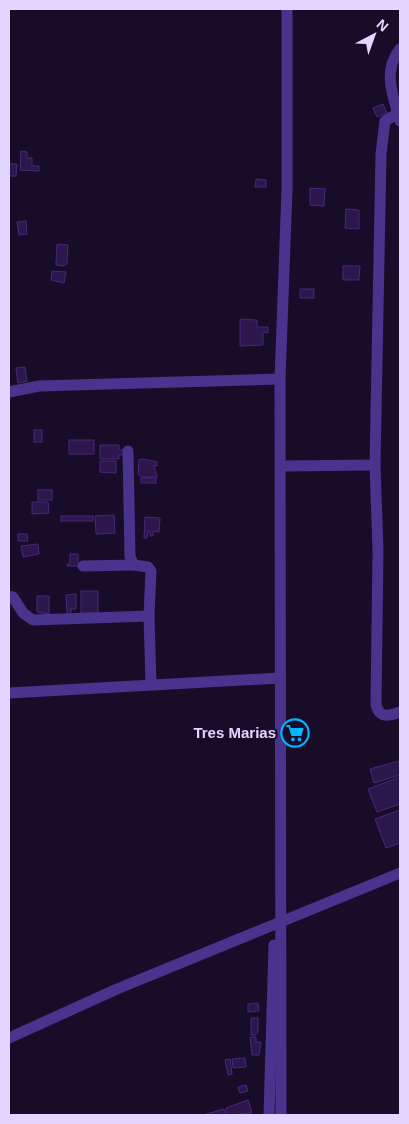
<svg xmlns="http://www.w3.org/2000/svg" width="409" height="1124" font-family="Helvetica,sans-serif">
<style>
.building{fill:#2c174c;stroke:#48277b}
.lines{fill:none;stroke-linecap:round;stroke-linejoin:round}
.minor{stroke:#48338d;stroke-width:11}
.labels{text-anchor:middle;stroke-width:4.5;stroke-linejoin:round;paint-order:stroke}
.poi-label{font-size:15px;font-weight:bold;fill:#e2d5ff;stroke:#170d29;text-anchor:end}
</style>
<rect width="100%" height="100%" fill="#170d29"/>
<g class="building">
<polygon points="383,104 387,113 377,117 373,108"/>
<polygon points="21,151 27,152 27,158 32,158 32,166 39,166 39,171 20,170"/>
<polygon points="9,164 17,164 16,176 9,176"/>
<polygon points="256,179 266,180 266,187 255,187"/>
<polygon points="310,188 325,189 324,206 310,205"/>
<polygon points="346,209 359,210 359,229 345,228"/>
<polygon points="26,221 27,234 19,235 17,222"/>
<polygon points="57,244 68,245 67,264 64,266 56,265"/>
<polygon points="343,266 360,266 359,280 343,280"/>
<polygon points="52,271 66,272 64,283 51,280"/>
<rect x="300" y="289" width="14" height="9"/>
<polygon points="240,319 257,320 257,327 268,327 268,333 263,332 263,345 240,346"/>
<polygon points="25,367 27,381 18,383 16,368"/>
<rect x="34" y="430" width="8" height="12"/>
<rect x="69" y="440" width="25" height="14"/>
<polygon points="100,445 119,445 119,450 125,450 125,455 119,455 119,459 100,459"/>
<polygon points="143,459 157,462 157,466 154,465 157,477 141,477 138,474 139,460"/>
<polygon points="100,461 116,461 116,473 100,472"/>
<rect x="141" y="478" width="15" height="5"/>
<rect x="38" y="490" width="14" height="10"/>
<polygon points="32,502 48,502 49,513 32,514"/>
<polygon points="114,515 115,533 96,534 95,516"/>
<rect x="61" y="516" width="32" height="5"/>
<polygon points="145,517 160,518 159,532 153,531 153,536 150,536 150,531 148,531 147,538 144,538"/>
<polygon points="18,534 27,534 28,541 18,541"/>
<polygon points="38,544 39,554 23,557 21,546"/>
<polygon points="70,554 78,554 78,563 82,566 67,566 67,564 70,564"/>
<rect x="81" y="591" width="17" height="22"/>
<polygon points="76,594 76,609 71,609 71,614 67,614 66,595"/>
<polygon points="37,596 49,596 49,614 37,612"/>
<polygon points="399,761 400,775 374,783 370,769"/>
<polygon points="400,777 400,804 377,812 368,789"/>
<polygon points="400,810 400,843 386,848 375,819"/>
<polygon points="258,1003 259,1011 248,1012 248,1004"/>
<polygon points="251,1018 258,1018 258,1033 255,1035 251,1035"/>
<polygon points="250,1037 256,1037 256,1042 261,1042 259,1055 252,1055"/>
<polygon points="245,1058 246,1067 233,1068 232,1059"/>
<polygon points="230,1059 232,1074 228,1075 225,1060"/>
<polygon points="246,1085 248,1091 240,1093 238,1087"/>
<polygon points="248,1100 252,1113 228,1115 226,1108"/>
<polygon points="224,1109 226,1115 203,1115"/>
</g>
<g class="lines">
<g class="minor">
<path d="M400,49C382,71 393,96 400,121"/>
<path d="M400,112L385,121L381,154L375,465L378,550L376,704C379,719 389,716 400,712"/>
<polyline points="9,392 39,386 280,379"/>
<polyline points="128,451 130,557 134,565 148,567 151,571 149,616 151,683"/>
<polyline points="282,466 375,465"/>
<polyline points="83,566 134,565"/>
<polyline points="9,596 13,597 23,613 33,620 149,616"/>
<polyline points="9,693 280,678"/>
<polyline points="9,1038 117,989 400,873"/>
<polyline points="269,1115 274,945"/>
<polyline points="281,1115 280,379 287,190 287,9"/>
</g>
</g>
<defs>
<g id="supermarket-ring" transform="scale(1.4375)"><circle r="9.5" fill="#170d29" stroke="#01b4ff" stroke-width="1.5"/><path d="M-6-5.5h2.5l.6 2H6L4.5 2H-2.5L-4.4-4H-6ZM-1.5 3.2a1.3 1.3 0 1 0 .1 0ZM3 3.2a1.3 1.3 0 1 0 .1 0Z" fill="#01b4ff"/></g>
</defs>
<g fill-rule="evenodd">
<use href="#supermarket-ring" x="295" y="733"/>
</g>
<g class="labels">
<g class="poi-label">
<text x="276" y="738">Tres Marias</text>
</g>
</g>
<rect width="409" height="1124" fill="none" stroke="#e2d5ff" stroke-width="20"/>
<g transform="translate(374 35) rotate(41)" stroke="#170d29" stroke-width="4" paint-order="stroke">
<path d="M0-4L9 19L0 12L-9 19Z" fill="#e2d5ff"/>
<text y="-8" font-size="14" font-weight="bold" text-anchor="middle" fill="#e2d5ff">N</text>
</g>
</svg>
